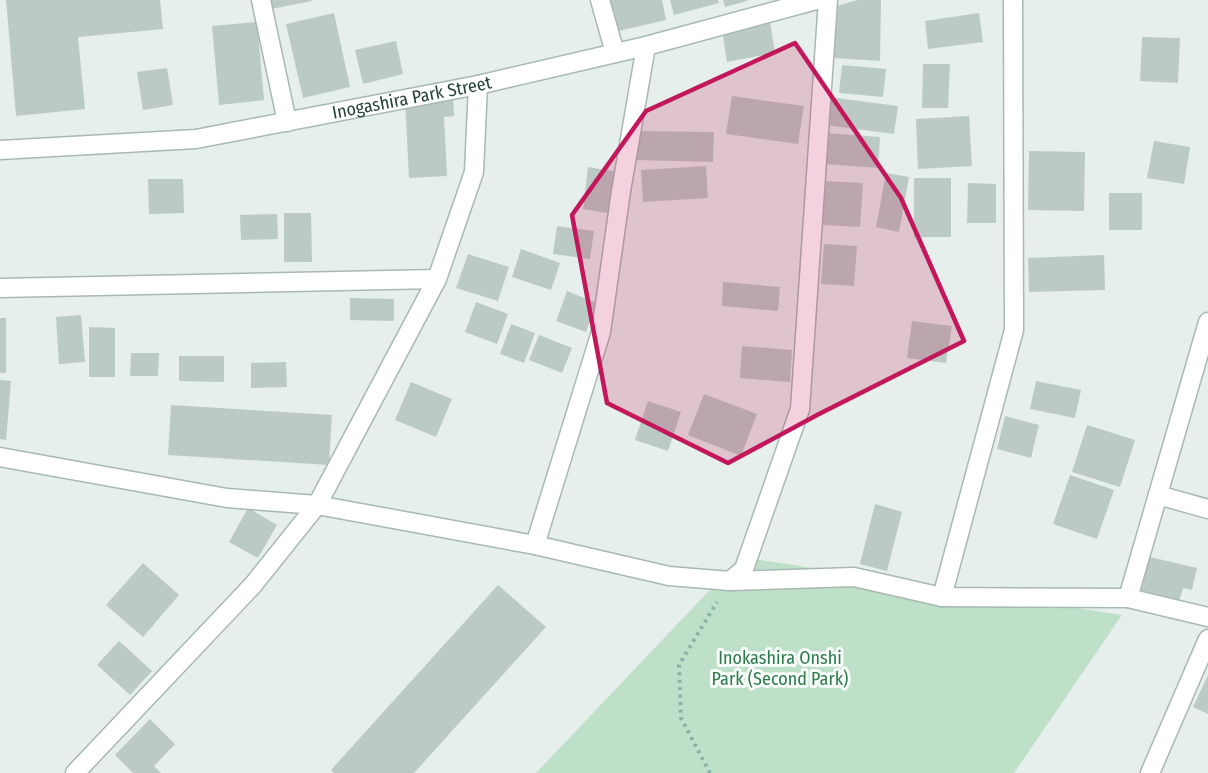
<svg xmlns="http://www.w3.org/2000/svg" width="1208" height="773" font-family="'Fira Sans Condensed',sans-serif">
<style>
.green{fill:#bfe0c8}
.building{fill:#bbcac4}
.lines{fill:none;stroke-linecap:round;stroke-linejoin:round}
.minor-casing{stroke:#a8b8b2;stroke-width:21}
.path{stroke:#86b3a5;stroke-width:4;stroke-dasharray:3 4.5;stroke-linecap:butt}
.minor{stroke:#fff;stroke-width:18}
.marked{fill:#c2185b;fill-opacity:0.2;stroke:#c2185b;stroke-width:4.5;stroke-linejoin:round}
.labels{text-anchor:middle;stroke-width:6;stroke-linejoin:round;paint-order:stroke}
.street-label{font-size:18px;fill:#24423a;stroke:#f7fbf9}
.park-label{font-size:18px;fill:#2d7a4b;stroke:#f7fbf9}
</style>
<rect width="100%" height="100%" fill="#e6efeb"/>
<polygon class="green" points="741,557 1122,615 1014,773 536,773"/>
<g class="building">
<polygon points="6,0 160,0 163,29 78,37 85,109 16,116"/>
<polygon points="270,0 311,0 312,1 271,9"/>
<polygon points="607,0 662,0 666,20 614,32"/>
<polygon points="670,0 718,0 719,3 674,15"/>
<polygon points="723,0 747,0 747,1 725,7"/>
<polygon points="858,0 881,0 880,61 833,58 836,6"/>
<polygon points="334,13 350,87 303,98 286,24"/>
<polygon points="979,13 983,42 928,49 925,21"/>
<polygon points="257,22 264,100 219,105 212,26"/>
<polygon points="770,22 775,53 727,62 722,30"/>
<polygon points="1142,37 1180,38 1178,83 1140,81"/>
<polygon points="396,41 403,74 363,84 355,50"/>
<polygon points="923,64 950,64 948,108 922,108"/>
<polygon points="842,65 886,69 883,97 839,93"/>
<polygon points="167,68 173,105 143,110 137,72"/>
<polygon points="453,96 454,116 444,117 447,176 409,178 405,100"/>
<polygon points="732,96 804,106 798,144 726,134"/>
<polygon points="829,97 898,106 894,134 825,125"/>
<polygon points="969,116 972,166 918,169 916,119"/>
<polygon points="635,131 714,132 713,162 634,160"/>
<polygon points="825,133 880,137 878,168 823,164"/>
<polygon points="1154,141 1190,147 1184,184 1147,178"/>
<polygon points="1029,151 1085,152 1084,211 1028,210"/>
<polygon points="706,166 708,198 643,202 641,170"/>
<polygon points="588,167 619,172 613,214 583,209"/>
<polygon points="886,173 909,177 899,232 876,227"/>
<rect x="914" y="178" width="37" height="59"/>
<polygon points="148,179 183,179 184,213 149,214"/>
<polygon points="825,181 863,183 860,227 823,225"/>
<polygon points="968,183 996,184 996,223 967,223"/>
<rect x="1109" y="193" width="33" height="37"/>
<polygon points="284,213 311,213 312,262 284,262"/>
<polygon points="277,214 278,239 241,240 240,215"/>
<polygon points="557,226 594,231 590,259 553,254"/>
<polygon points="824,244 857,246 854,286 821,284"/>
<polygon points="521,249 560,263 551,290 512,277"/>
<polygon points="468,254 509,267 498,301 456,288"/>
<polygon points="1104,255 1105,290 1029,292 1028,258"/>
<polygon points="723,282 780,287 778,311 722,306"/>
<polygon points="567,291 597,303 586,332 556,321"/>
<polygon points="350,298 394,299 394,321 350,320"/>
<polygon points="476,302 508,314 497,344 465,332"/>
<polygon points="81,315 85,362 59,364 56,317"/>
<rect x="0" y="318" width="6" height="55"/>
<polygon points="912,321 952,326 946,363 907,358"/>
<polygon points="511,324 535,333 524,363 500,354"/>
<polygon points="89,327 115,328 115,377 89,377"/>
<polygon points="539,335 572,348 562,373 529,360"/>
<polygon points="742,346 792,350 790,382 740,378"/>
<polygon points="131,353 159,353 158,376 130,376"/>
<polygon points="179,356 224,356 224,382 179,381"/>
<polygon points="286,362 287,387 251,388 251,363"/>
<polygon points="0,380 11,381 6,440 0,439"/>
<polygon points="1036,381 1081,390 1075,418 1030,409"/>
<polygon points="411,382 452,399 436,437 395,420"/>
<polygon points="704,394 757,414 741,456 688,435"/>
<polygon points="648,401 681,412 668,451 635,440"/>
<polygon points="171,405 332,415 329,465 168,455"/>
<polygon points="1005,416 1039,425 1031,458 997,449"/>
<polygon points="1087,425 1135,440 1120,487 1072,472"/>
<polygon points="1070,475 1114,490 1097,539 1053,524"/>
<polygon points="875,504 902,512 887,571 860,564"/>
<polygon points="248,508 277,525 258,558 229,542"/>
<polygon points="1150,557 1197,568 1192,590 1183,588 1179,601 1141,592"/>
<polygon points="143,563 179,595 143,637 106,605"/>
<polygon points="498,585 546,627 414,773 334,773 331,770"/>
<polygon points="119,641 152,671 130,695 97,665"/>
<polygon points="1208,675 1208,714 1193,707"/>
<polygon points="150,719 175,744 154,766 161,773 133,773 115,755"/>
</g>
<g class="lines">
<g class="minor-casing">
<g id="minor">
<polyline points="261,0 287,122"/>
<polyline points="600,0 615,53"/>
<path id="s1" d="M0,150L196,139L478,85L646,46L816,0"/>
<polyline points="0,288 437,279"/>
<polyline points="0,457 227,498 317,505 535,545 669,576 730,581 854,577 942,597 1128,598 1208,617"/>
<polyline points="1158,495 1208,509"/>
<polyline points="535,545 601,332 621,191 646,46"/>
<polyline points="730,581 744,569 800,409 828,0"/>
<polyline points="942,597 1014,330 1013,0"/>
<polyline points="1128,598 1208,322"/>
<polyline points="75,773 253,585 317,505 437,279 474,172 478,85"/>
<polyline points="1150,773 1208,639"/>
</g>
</g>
<polyline class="path" points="710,773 681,718 679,665 717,602"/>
<use href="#minor" class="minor"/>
</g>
<path class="marked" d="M795,43L901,198L964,341L819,414L728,463L607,403L572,215L646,111Z"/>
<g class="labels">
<g class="street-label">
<text dy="6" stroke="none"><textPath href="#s1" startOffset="416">Inogashira Park Street</textPath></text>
</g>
<g class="park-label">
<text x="780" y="664">Inokashira Onshi<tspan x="780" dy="21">Park (Second Park)</tspan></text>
</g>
</g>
</svg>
